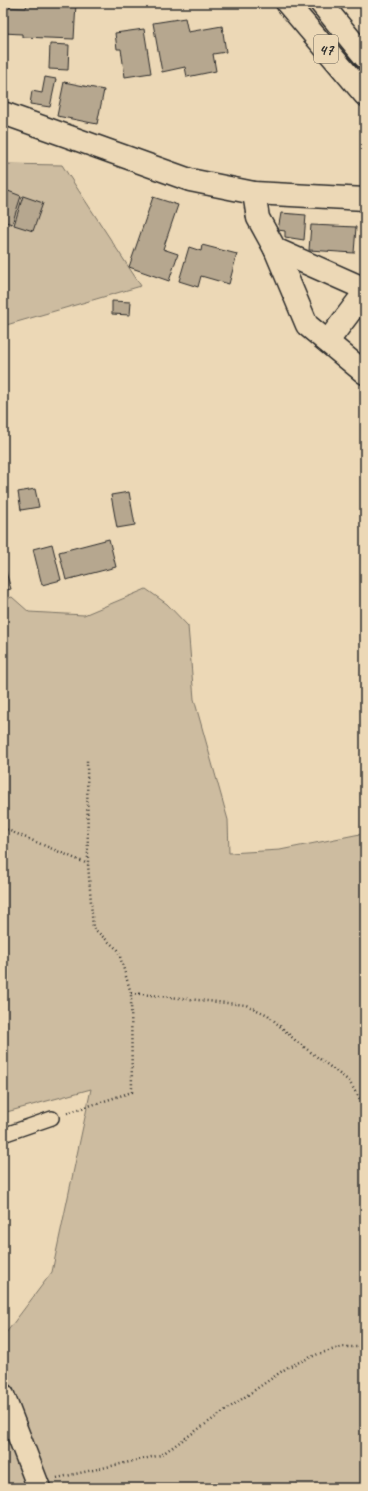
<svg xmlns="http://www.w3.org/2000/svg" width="368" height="1491" font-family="Caveat,sans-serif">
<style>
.green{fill:#cdbca0;stroke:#7c7466}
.building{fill:#b6a78f;stroke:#2b2b2b}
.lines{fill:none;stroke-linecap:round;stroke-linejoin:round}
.lane-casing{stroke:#2b2b2b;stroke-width:16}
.street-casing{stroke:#2b2b2b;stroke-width:25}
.secondary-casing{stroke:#2b2b2b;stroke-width:25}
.primary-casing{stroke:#2b2b2b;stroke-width:25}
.path{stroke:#2b2b2b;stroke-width:2.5;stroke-dasharray:1 3;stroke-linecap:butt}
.lane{stroke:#ecd8b6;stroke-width:13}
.street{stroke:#ecd8b6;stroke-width:22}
.secondary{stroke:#ecd8b6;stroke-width:22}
.primary{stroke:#ecd8b6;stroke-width:22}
.labels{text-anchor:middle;stroke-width:4;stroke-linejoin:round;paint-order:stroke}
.shield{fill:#ecd8b6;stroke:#655f55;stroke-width:1}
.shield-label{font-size:16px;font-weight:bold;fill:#2b2b2b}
</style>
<rect width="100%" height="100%" fill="#ecd8b6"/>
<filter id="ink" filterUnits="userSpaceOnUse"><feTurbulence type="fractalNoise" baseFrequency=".025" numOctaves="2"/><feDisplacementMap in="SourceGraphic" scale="8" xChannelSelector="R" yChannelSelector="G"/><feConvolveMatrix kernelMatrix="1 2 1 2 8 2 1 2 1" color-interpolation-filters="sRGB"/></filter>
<g filter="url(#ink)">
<g class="green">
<polygon points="3,164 62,165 141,286 3,326"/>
<polygon points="146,589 167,604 188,626 194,699 228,820 229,853 280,850 365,833 365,1488 3,1488 3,1337 52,1272 91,1089 3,1113 3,600 12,597 29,612 84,615"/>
</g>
<g class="building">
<polygon points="27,3 76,3 74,39 22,37 22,34 3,33 3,7 26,8"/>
<polygon points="185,18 188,32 222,26 226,52 213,54 216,71 187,77 185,67 162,72 153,23"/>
<polygon points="144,29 151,73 125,77 121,49 117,49 115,33"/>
<polygon points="50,44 69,45 68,70 49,69"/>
<polygon points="45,77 56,79 50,107 30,104 32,91 42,93"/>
<polygon points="64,82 104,90 97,124 57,116"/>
<polygon points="3,189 21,196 12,224 3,221"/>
<polygon points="23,196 43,203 33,231 14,225"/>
<polygon points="153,197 178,205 163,249 178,254 169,281 129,267"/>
<polygon points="281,213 306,215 304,240 285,237 285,231 278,230"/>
<polygon points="311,225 356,227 354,253 309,250"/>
<polygon points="202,245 237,254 229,284 201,276 198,287 179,281 189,247 201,251"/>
<polygon points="112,301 131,302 130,315 112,314"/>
<polygon points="35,489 39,507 21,510 18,492"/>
<polygon points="129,492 135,525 117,528 111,495"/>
<polygon points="109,539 116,567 66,580 59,552"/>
<polygon points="52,544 61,580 42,585 33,549"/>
<polygon points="3,562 11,589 3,591"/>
</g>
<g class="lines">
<g class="lane-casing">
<polyline id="lane" points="3,1135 52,1118"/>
</g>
<g class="street-casing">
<g id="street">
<polyline points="254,193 258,218 275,249 307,325 365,373"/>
<polyline points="275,249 365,289"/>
<polyline points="328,341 365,292"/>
<polyline points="3,1395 39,1488"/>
</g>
</g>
<g class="secondary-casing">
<polyline id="secondary" points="3,113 190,180 254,193 365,199"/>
</g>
<g class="primary-casing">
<g id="primary">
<polyline points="287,3 365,95"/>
<polyline points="321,3 365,57"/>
</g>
</g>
<g class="path">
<polyline points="3,828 88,864"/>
<polyline points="131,993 246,1005 268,1015 296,1041 349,1081 365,1108"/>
<polyline points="67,1113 132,1092 131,993 118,950 93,928 88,864 87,758"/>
<polyline points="57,1478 161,1455 288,1367 318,1354 342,1347 365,1347"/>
</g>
<use href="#lane" class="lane"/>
<use href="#street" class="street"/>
<use href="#secondary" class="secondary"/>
<use href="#primary" class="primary"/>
</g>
</g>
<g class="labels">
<rect class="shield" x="314" y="35" width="24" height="28" rx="3"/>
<g class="shield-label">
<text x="326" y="55">47</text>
</g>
</g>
<rect width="368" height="1491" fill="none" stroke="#ecd8b6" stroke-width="16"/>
<rect x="8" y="8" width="352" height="1475" fill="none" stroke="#2b2b2b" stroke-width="1.5" filter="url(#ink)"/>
</svg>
